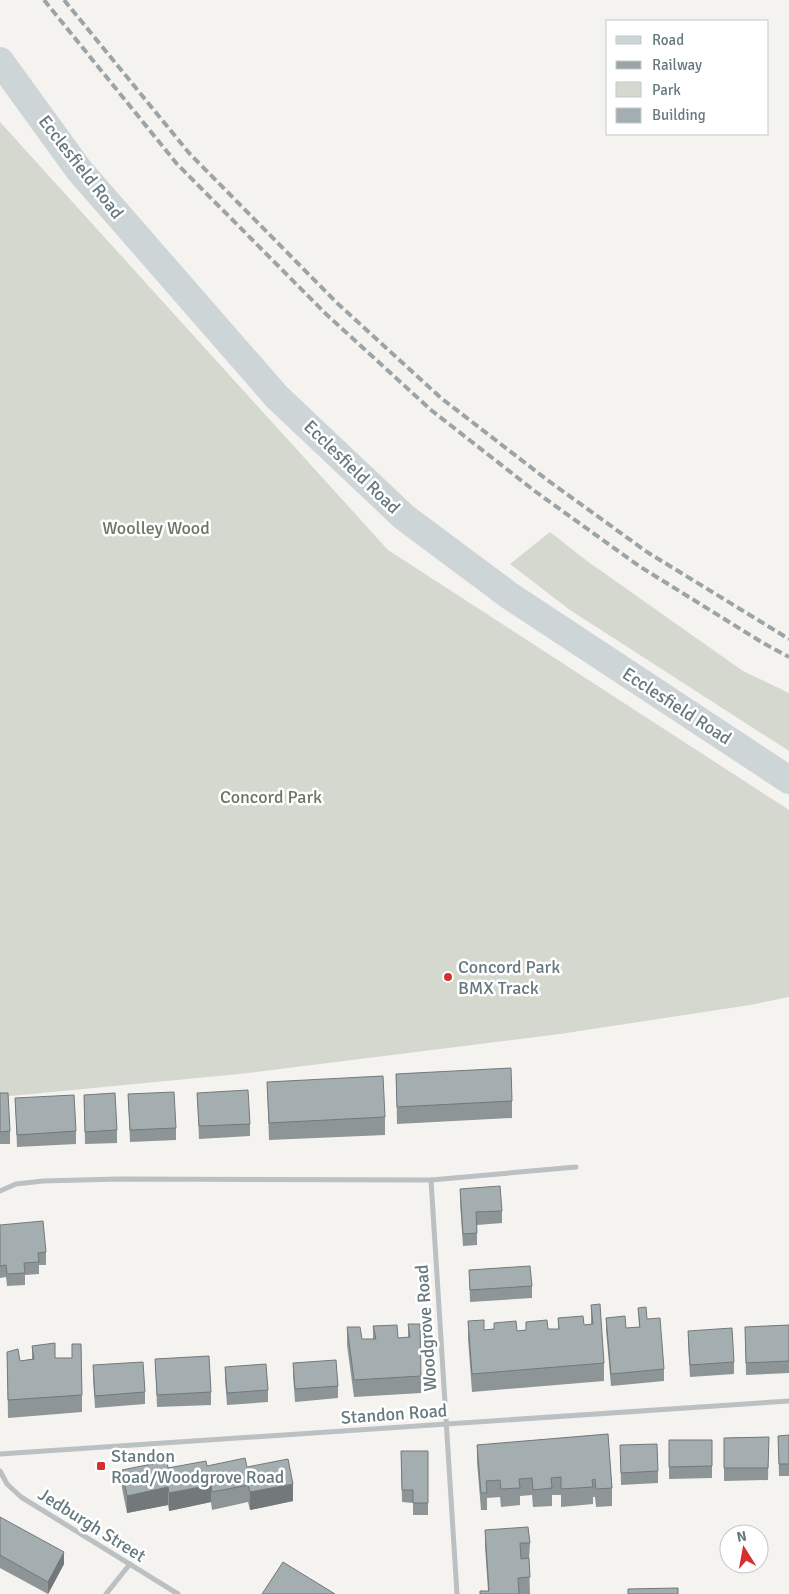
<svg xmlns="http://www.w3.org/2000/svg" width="789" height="1594" font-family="Signika,sans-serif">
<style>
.green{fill:#d5d8cf}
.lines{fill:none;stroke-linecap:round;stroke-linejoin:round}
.minor{stroke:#bbc0c2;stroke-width:5}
.secondary{stroke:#ced5d6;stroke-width:28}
.rail{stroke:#9ba4a6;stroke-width:4;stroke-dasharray:8 4;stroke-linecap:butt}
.wall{fill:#8d9597}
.shaded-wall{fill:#73797b}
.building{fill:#a4adb0;stroke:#73797b}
.poi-dot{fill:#d43030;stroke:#fff;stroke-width:2}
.labels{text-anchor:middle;stroke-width:5;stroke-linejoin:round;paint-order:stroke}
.street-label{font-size:18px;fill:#65797f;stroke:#fff}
.park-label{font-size:18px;fill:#6c7663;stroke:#fff}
.poi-label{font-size:18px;fill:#65797f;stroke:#fff;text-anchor:start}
</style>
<rect width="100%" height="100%" fill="#f4f3f0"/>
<g class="green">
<polygon points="0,122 388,550 789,810 789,997 750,1005 560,1034 239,1074 0,1097"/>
<polygon points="550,532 587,561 743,671 789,693 789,751 570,610 510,564"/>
</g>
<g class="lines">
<g class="minor">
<polyline points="431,1180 457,1594"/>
<polyline points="0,1191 16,1184 43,1181 119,1179 431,1180 576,1167"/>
<polyline points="0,1454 789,1401"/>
<polyline points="0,1471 7,1484 21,1497 178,1594"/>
<polyline points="106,1594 130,1564"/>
</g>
<polyline class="secondary" points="0,61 79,170 277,397 404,517 510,596 789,780"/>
<g class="rail">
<polyline points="44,0 177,164 326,314 431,410 536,492 639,566 763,643 789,657"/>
<polyline points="64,0 189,153 337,303 441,398 546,479 647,552 789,639"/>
</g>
</g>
<g class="wall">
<polygon points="396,1074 512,1101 512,1118 397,1124"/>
<polygon points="267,1082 385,1117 385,1135 269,1140"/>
<polygon points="0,1093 10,1131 10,1144 0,1144"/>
<polygon points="197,1093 250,1124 250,1136 199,1139"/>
<polygon points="128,1094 176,1128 176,1140 130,1142"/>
<polygon points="84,1095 117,1130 117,1143 85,1144"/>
<polygon points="15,1098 76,1131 76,1144 17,1147"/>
<polygon points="460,1189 502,1211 502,1223 477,1225 477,1245 463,1246 460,1202"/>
<polygon points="0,1225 46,1252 46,1265 39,1265 39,1274 25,1275 25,1285 7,1286 6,1277 0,1278"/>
<polygon points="469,1270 532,1286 532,1298 470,1302"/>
<polygon points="591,1305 604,1363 604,1381 472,1392 468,1339 468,1321 484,1330 494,1329 494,1323 517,1331 526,1330 526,1322 548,1329 558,1329 558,1318 584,1325 591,1324"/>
<polygon points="638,1308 647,1319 664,1369 664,1381 611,1386 606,1330 606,1318 626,1328 639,1327"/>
<polygon points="408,1324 421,1376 421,1393 354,1397 347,1345 347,1327 362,1339 373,1339 373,1326 398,1338 408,1337"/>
<polygon points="789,1325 789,1373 746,1375 745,1327"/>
<polygon points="688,1331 734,1362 734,1374 690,1377 688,1343"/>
<polygon points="32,1346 55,1358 82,1395 82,1412 8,1418 7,1352 20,1361 32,1359"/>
<polygon points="155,1359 211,1392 211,1405 157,1407"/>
<polygon points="293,1363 338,1386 338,1398 295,1402 293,1375"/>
<polygon points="93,1365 145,1392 145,1404 95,1408 93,1378"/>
<polygon points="225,1367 268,1390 268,1402 227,1405 225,1379"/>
<polygon points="608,1434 612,1488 612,1506 596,1507 595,1497 593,1497 593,1504 561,1507 561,1495 552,1495 552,1506 533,1507 532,1495 520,1496 520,1505 501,1507 500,1497 487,1498 487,1510 481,1510 477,1462 477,1445"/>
<polygon points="789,1435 789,1476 779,1476 778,1436"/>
<polygon points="769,1437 768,1480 724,1481 724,1438"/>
<polygon points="669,1440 712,1440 712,1478 669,1479"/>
<polygon points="620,1445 658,1471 658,1483 621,1485"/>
<polygon points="401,1451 428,1451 428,1515 413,1515 413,1503 402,1502"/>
<polygon points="207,1466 247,1467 293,1501 250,1510 248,1502 212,1510 211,1502 169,1511 168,1505 127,1513 122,1488 122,1470"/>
<polygon points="0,1517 64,1564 48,1594 0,1568"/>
<polygon points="485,1530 530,1543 529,1560 530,1594 480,1594 488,1591 485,1547"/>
</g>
<g class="shaded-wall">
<polygon points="293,1484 293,1501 250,1510 250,1492"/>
<polygon points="211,1485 211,1502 169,1511 169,1493"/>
<polygon points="168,1487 168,1505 127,1513 127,1496"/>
<polygon points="64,1552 64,1564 48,1594 48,1582"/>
</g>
<g class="building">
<polygon points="511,1068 512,1101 397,1107 396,1074"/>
<polygon points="383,1076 385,1117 269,1123 267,1082"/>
<polygon points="248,1090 250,1124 199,1126 197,1093"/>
<polygon points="174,1092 176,1128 130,1130 128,1094"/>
<polygon points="0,1093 8,1093 10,1131 0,1132"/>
<polygon points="115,1093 117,1130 85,1132 84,1095"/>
<polygon points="74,1095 76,1131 17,1135 15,1098"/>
<polygon points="500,1186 502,1211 476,1212 477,1233 463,1234 460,1189"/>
<polygon points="43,1221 46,1252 38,1253 39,1262 24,1263 25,1273 7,1274 6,1265 0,1266 0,1225"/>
<polygon points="530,1266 532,1286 470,1290 469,1270"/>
<polygon points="600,1304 604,1363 472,1374 468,1321 484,1320 484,1330 494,1329 494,1323 516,1321 517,1331 526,1330 526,1322 547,1320 548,1329 559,1329 558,1318 583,1316 584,1325 593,1324 591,1305"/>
<polygon points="646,1307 647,1319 660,1318 664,1369 611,1374 606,1318 625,1316 626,1328 640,1327 638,1308"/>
<polygon points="408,1324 420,1324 421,1376 354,1380 347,1327 360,1327 362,1339 376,1339 373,1326 397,1325 398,1338 410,1337"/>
<polygon points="789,1325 789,1361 746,1363 745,1327"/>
<polygon points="732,1328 734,1362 690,1365 688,1331"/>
<polygon points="55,1343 55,1358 72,1358 72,1344 81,1344 82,1395 8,1400 7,1352 18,1349 20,1361 34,1359 32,1346"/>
<polygon points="209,1356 211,1392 157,1395 155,1359"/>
<polygon points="336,1360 338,1386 295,1389 293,1363"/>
<polygon points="143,1362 145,1392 95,1396 93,1365"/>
<polygon points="266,1364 268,1390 227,1393 225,1367"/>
<polygon points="608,1434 612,1488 596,1489 595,1479 592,1480 593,1487 561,1489 561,1477 551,1478 552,1488 533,1490 532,1478 519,1479 520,1488 501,1489 500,1480 486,1481 487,1493 481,1493 477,1445"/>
<polygon points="789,1435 789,1464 779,1464 778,1436"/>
<polygon points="769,1437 768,1468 724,1468 724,1438"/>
<polygon points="669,1440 712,1440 712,1466 669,1467"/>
<polygon points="657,1444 658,1471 621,1473 620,1445"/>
<polygon points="401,1451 428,1451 428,1503 413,1503 413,1490 402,1490"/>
<polygon points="245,1458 247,1467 288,1459 293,1484 250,1492 248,1485 212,1492 211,1485 169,1493 168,1487 127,1496 122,1470 167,1461 168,1468 206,1461 207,1466"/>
<polygon points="0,1517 64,1552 48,1582 0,1555"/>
<polygon points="528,1527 530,1543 520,1543 521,1559 529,1558 530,1577 518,1578 519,1594 480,1594 480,1591 489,1591 485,1530"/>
<polygon points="283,1562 335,1594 262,1594"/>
<polygon points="678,1588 678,1594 628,1594 628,1589"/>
</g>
<g class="poi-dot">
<circle cx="448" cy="977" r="5"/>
<rect x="96" y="1461" width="10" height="10" rx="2.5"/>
</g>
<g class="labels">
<g class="street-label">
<text transform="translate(81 167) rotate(52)" y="6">Ecclesfield Road</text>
<text transform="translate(352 467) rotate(44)" y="6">Ecclesfield Road</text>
<text transform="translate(677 706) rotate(33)" y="6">Ecclesfield Road</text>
<text transform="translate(426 1328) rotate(-94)" y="6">Woodgrove Road</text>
<text transform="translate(394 1414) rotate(-4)" y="6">Standon Road</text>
<text transform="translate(92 1525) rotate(32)" y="6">Jedburgh Street</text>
</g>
<g class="park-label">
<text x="156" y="534">Woolley Wood</text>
<text x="271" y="803">Concord Park</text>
</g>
<g class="poi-label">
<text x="458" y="973">Concord Park<tspan x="458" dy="21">BMX Track</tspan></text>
<text x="111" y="1462">Standon<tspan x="111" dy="21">Road/Woodgrove Road</tspan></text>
</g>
</g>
<rect x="606" y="20" width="162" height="115" fill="#ffffff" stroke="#c1c9cc"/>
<rect x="616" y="36" width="25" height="8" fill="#ced5d6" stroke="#c1c9cc"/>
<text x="652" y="45" font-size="15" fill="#65797f">Road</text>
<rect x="616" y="61" width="25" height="8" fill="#9ba4a6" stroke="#c1c9cc"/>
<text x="652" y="70" font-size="15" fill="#65797f">Railway</text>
<rect x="616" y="82" width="25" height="15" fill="#d5d8cf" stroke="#c1c9cc"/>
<text x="652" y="95" font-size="15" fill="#65797f">Park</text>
<rect x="616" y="108" width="25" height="15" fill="#a4adb0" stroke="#c1c9cc"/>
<text x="652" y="120" font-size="15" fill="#65797f">Building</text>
<g transform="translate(744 1549) rotate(349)"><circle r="24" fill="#ffffff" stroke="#c1c9cc"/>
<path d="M0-4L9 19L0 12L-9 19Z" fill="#d43030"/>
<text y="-8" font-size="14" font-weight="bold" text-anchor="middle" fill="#65797f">N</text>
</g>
</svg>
